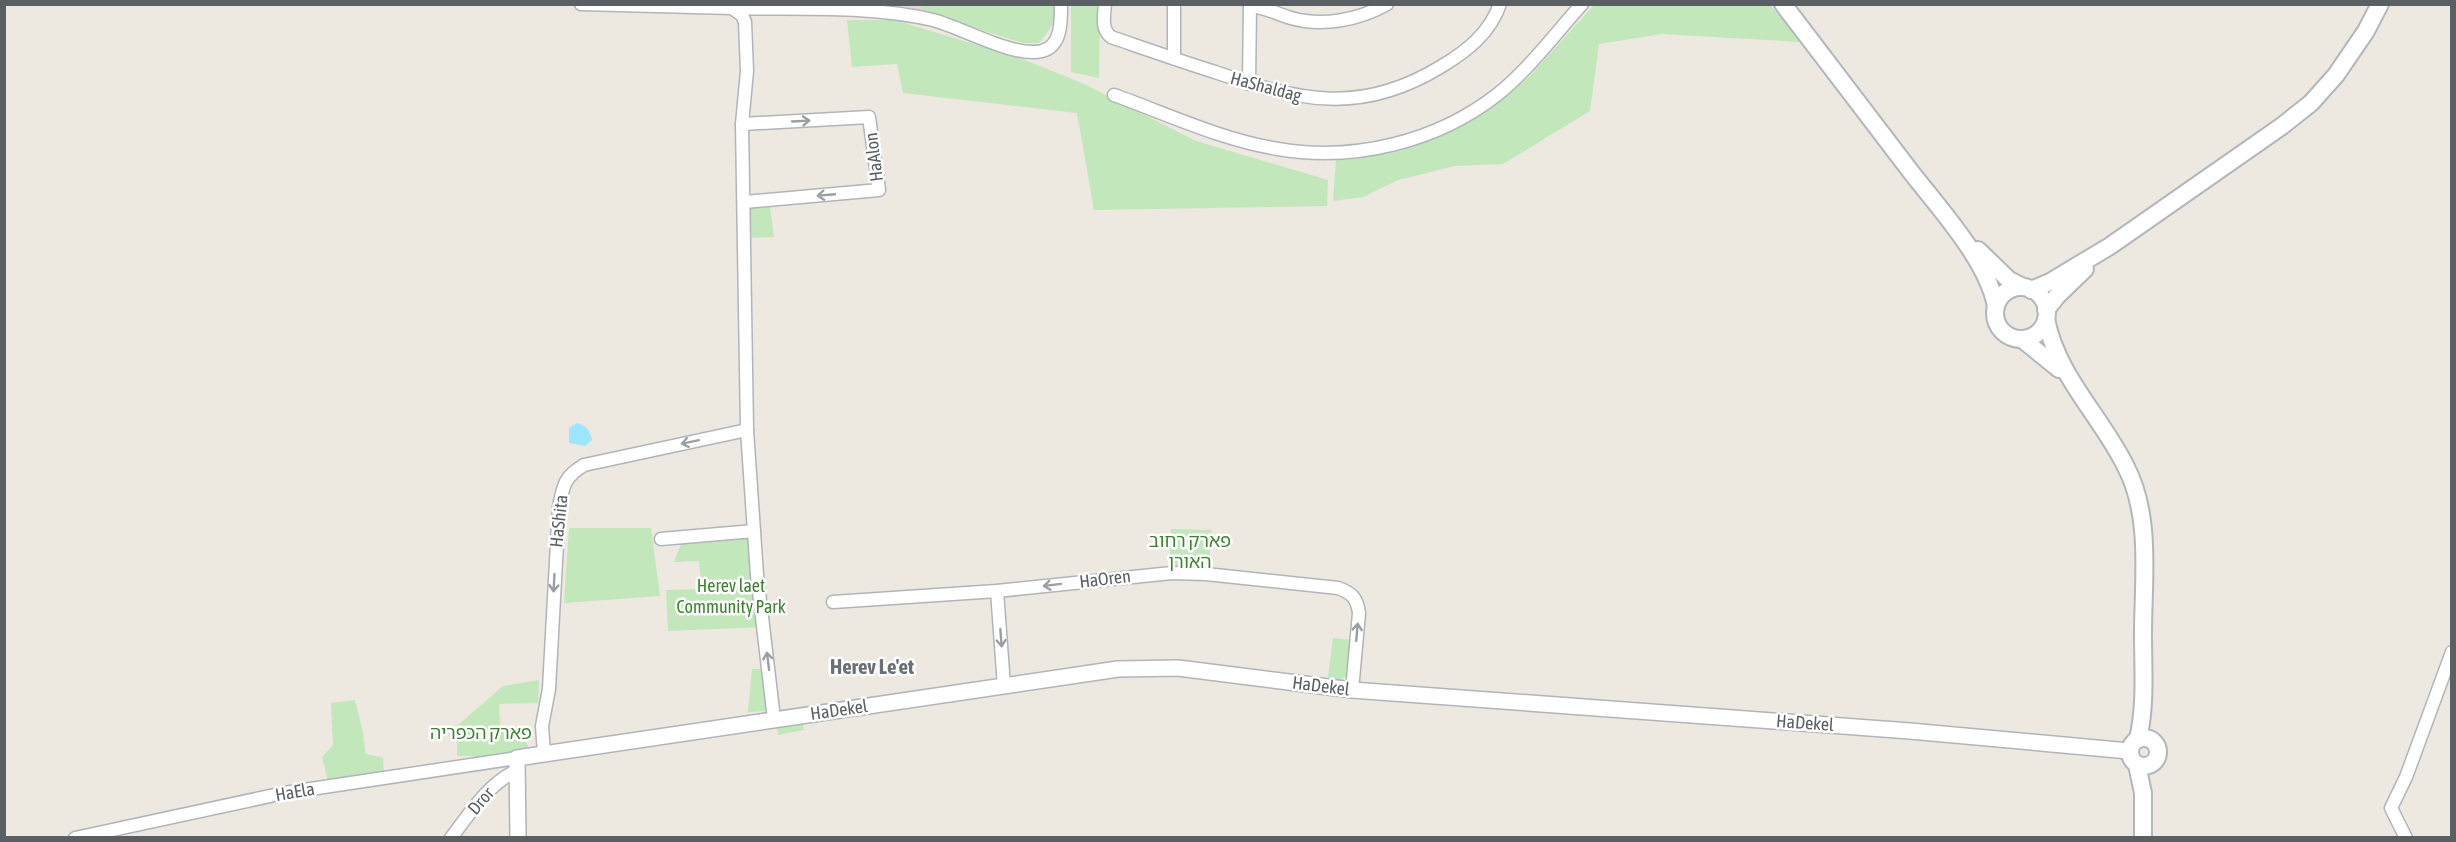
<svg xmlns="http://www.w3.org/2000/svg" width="2456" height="842" font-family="'Asap Condensed','Noto Sans Hebrew',sans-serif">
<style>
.education{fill:#dfd9d1}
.green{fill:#c2e7ba}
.water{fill:#9ee6ff}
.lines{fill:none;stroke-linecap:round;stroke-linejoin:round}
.minor-casing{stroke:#b1b5b9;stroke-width:15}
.tertiary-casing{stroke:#b1b5b9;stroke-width:18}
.secondary-casing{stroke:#b2b7bc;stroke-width:20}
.minor{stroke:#fff;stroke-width:12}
.tertiary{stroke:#fff;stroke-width:15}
.secondary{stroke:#fff;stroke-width:16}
.oneway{stroke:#9b9fa1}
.labels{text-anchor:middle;stroke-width:5;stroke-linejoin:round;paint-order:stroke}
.street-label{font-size:18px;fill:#595f62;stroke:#fff}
.park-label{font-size:18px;fill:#3a842e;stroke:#fff}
.quarter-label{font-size:21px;font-weight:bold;fill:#6a7174;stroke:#fff}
</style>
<rect width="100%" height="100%" fill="#ede8e0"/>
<polygon class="education" points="726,5 923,5 923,12 904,7"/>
<g class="green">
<path d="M923,5H1056C1056,22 1050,30 1039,43H1023L923,12Z"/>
<polygon points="1071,5 1100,5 1099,78 1071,72"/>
<polygon points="1594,5 1770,5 1801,42 1661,34 1599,44 1590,111 1503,164 1455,166 1398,180 1363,197 1333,201 1336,158 1397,152 1483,112 1530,76"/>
<polygon points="847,20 895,20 1020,58 1084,84 1196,141 1328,180 1327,206 1094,210 1077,113 903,93 897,64 852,67"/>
<polygon points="769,200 774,237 745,238 745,202"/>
<polygon points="569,528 651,528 660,596 564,603"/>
<polygon points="1171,529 1212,530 1208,574 1169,573"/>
<polygon points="754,531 764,627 668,631 666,590 702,589 699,561 674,562 684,537"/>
<polygon points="1333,638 1351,640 1347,675 1341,680 1328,678"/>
<polygon points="752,669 761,669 766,711 748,712"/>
<polygon points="539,680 538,703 499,704 500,725 521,731 531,753 489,755 488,759 470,756 457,756 457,726 503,686"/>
<polygon points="355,700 364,737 363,738 366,754 383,758 384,774 328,781 322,757 333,745 331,703"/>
<polygon points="801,715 804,730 778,735 776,719"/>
</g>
<path class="water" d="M577,423C587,426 590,430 592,440L585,446L569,443V428Z"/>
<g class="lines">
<g class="minor-casing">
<g id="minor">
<polyline points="581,4 732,8 742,15 745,22 747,71 742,124 747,430 757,575 774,719"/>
<path d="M1105,4C1104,16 1101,29 1111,37C1146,49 1180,61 1215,72C1299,101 1361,116 1442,66C1467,51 1490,33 1500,4"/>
<path d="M1250,6C1265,7 1277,14 1291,18C1322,27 1359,20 1387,4"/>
<path d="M733,8C798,10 871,5 933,20C963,28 1014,58 1042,51C1062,46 1061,21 1061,4"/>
<polyline points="1174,58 1174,4"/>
<polyline points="1249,84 1250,4"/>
<path d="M1114,95C1167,114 1222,140 1278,149C1354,162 1437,142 1498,94C1529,69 1555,34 1582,4"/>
<polyline points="742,124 869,117 879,190 745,202"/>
<polyline points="661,539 754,531"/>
<polyline points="997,591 1004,686"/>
<path d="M833,602L997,591L1172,573L1206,574L1338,588C1352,593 1357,598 1359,613L1352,690"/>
<path d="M544,754L542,726L549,689L559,507C563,486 564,477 584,465L747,430"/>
<polyline points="75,838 284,793 517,758"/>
<path d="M451,838C470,813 488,784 516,771"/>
<polyline points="2406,838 2391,808 2406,777 2452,652"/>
</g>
</g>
<g class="tertiary-casing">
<polyline id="tertiary" points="518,838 517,758 1118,669 1178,668 1352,690 1910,731 2129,751"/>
</g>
<g class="secondary-casing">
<g id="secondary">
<path d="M1783,4C1826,60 1868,116 1911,172C1939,208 1987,260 1996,306"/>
<polyline points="1978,250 2009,280 2023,287"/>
<circle cx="2021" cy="313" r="26"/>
<polyline points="2031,290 2050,282 2110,246 2282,126 2311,103 2336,75 2366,31 2380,4"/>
<polyline points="2046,310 2057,296 2085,269"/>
<path d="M2046,319C2057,376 2101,416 2126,467C2152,517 2143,580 2143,634C2143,669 2146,705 2138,739"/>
<polyline points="2022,339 2059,369"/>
<circle cx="2144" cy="752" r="14"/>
<polyline points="2137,765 2143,793 2143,838"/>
</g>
</g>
<use href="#minor" class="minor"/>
<use href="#tertiary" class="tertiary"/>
<use href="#secondary" class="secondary"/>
</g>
<defs><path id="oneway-shaft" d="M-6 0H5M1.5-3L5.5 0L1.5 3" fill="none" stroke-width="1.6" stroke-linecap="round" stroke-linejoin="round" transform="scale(1.5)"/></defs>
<g class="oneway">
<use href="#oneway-shaft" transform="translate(801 121) rotate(-3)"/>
<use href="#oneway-shaft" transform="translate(826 195) rotate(175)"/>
<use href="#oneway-shaft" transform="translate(690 442) rotate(168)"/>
<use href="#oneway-shaft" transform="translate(554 583) rotate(93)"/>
<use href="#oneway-shaft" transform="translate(1052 585) rotate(173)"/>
<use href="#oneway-shaft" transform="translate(1357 632) rotate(-85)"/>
<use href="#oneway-shaft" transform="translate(1001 638) rotate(86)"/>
<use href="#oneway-shaft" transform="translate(768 661) rotate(-97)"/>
</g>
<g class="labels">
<g class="street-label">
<text transform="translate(1266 87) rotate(15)" y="6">HaShaldag</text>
<text transform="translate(874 157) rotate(-97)" y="6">HaAlon</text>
<text transform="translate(559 521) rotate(-84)" y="6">HaShita</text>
<text transform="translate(1105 579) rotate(-7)" y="6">HaOren</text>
<text transform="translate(1321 686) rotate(7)" y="6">HaDekel</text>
<text transform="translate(839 710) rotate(-8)" y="6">HaDekel</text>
<text transform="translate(1805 723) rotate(4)" y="6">HaDekel</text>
<text transform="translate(295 792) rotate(-10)" y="6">HaEla</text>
<text transform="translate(481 801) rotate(-49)" y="6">Dror</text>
</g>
<g class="park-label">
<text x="1190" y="547">פארק רחוב<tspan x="1190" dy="21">האורן</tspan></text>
<text x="731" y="592">Herev laet<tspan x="731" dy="21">Community Park</tspan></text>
<text x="481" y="739">פארק הכפריה</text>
</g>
<g class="quarter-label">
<text x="872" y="674">Herev Le'et</text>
</g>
</g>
<rect width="2456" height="842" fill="none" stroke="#595f62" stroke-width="12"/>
</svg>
